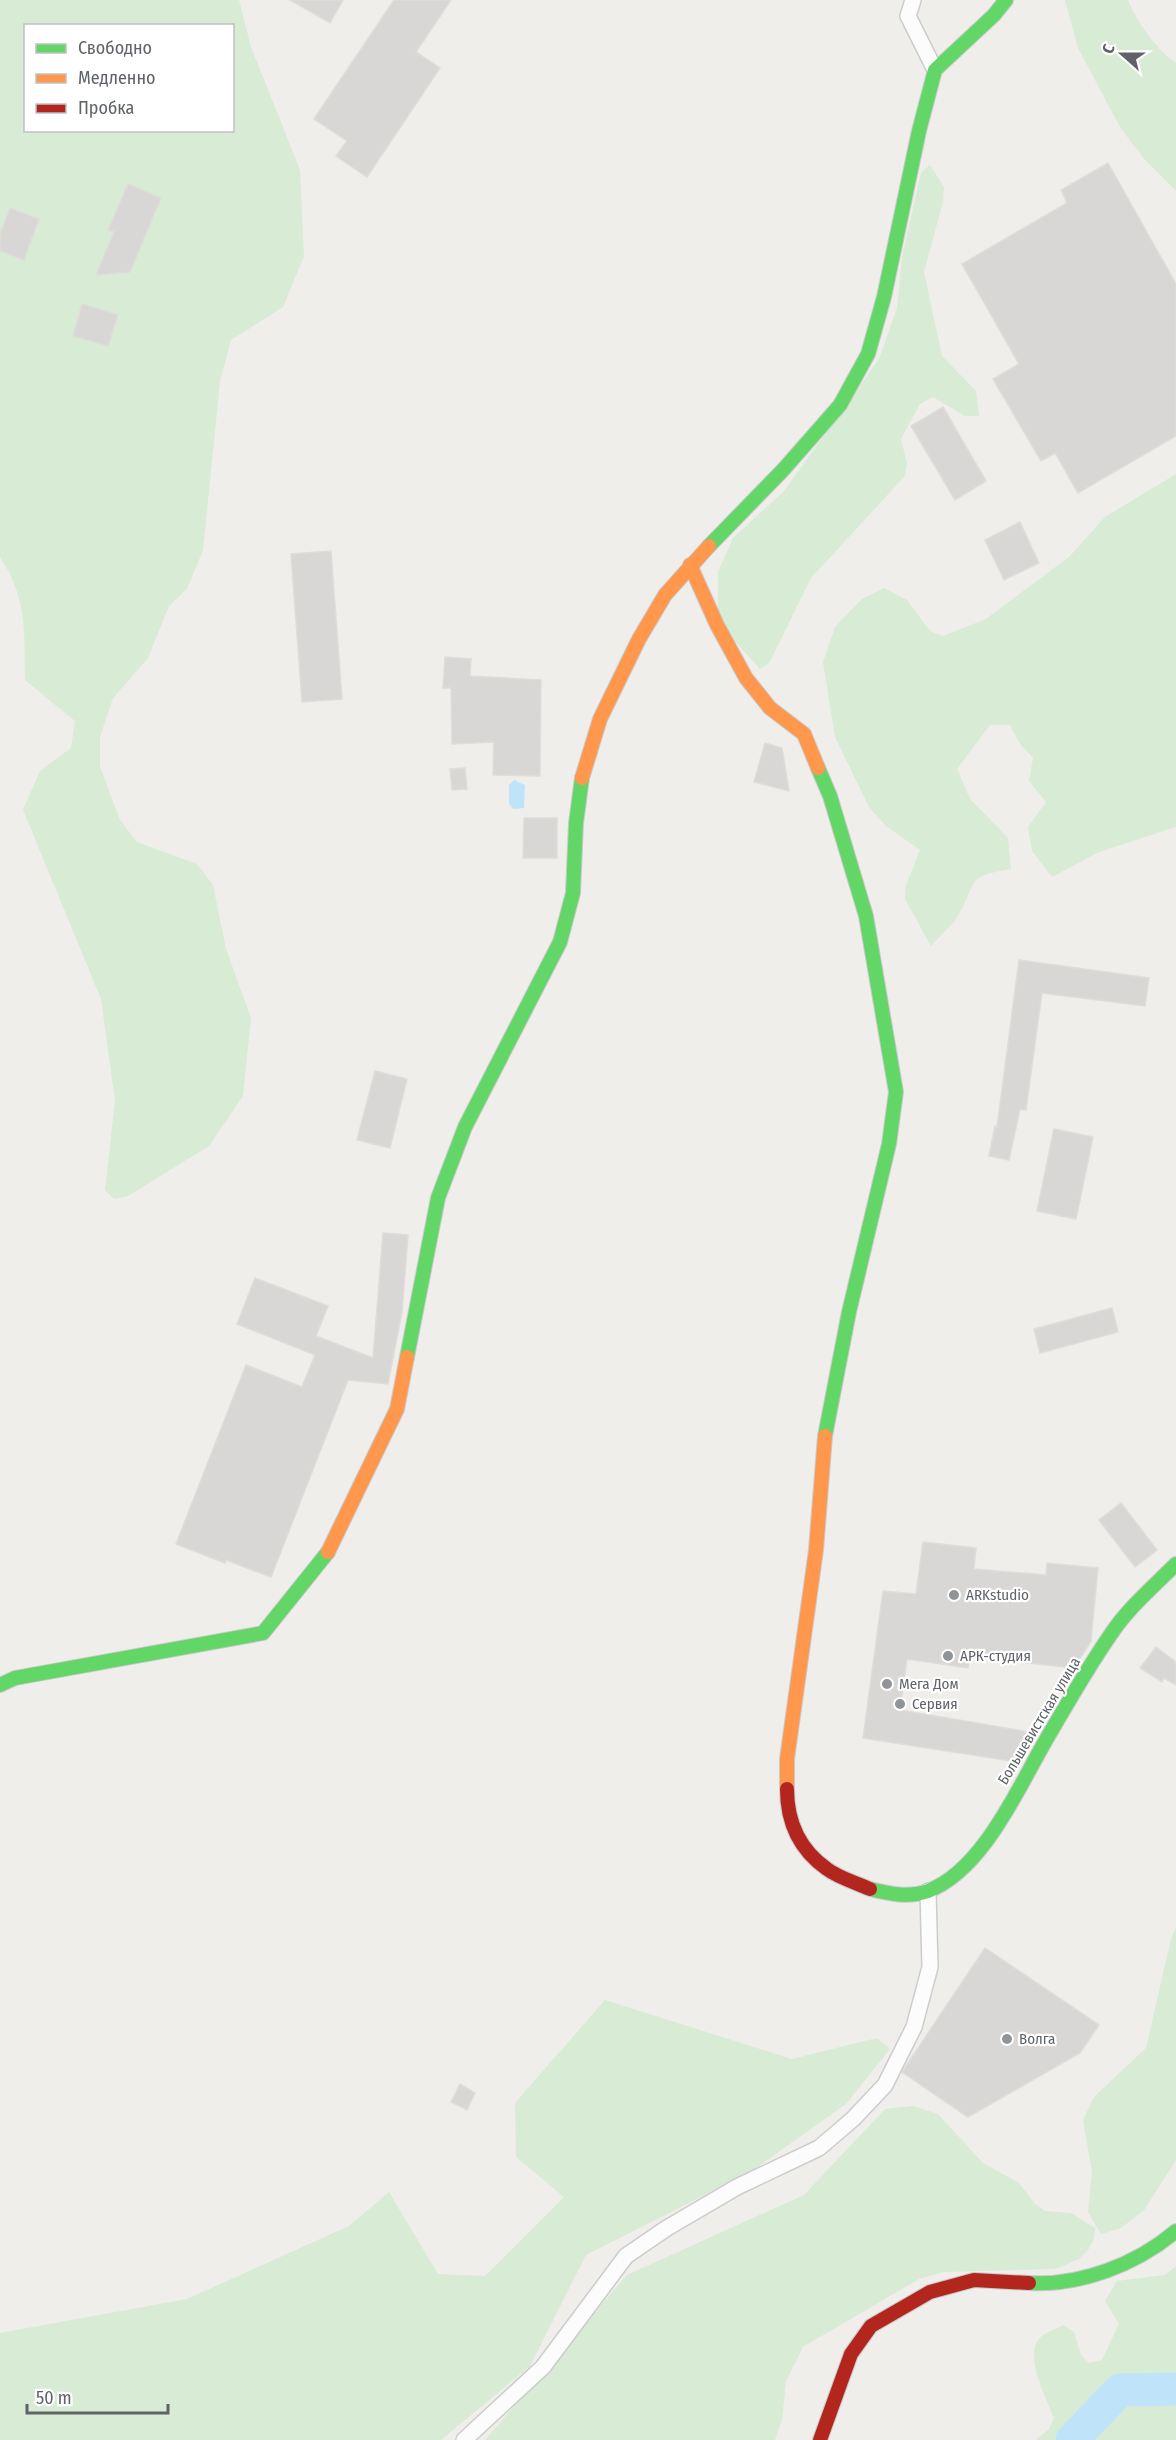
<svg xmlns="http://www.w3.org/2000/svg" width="1176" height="2440" font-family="'Fira Sans Condensed',sans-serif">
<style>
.green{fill:#d8ebd5;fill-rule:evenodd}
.water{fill:#bfe4f9}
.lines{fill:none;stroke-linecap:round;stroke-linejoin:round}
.river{stroke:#bfe4f9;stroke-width:33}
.building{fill:#d8d7d5;stroke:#deddd9;stroke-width:1.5}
.street-casing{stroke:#cbcccc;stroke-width:18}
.fast-casing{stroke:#cacacb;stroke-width:16}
.slow-casing{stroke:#cacacb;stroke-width:16}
.jam-casing{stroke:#cacacb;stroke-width:16}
.street{stroke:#fdfcfc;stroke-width:15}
.fast{stroke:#63d668;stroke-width:14}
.slow{stroke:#ff974d;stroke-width:14}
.jam{stroke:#b3261e;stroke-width:14}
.poi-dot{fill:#919496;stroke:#fff;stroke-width:2}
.labels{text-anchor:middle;stroke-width:4.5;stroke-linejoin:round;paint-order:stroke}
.poi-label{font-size:15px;fill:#5f6368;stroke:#fff;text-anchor:start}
.street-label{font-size:15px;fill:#5f6368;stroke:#fff}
</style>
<rect width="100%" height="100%" fill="#efeeea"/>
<g class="green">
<path d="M0,0H239L251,47L300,170L304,256L283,307L231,340L220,381L203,550L187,589L169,606L148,658L113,698L100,737V767L120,820L137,842L197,864L213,885L226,949L251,1018L243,1096L209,1146L128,1196L114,1199L105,1190L115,1101L101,999L23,810L40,771L71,748L75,721L25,680C24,631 28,600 0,557ZM26,26H232V130H26Z"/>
<path d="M1065,0H1128C1137,22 1156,49 1176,63V191L1145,160L1120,127L1078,48Z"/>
<polygon points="930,165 944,187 943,202 924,272 942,356 976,391 979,416 965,416 933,397 920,404 901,439 907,463 905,476 811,578 769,663 760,669 724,629 718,615 718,572 733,538 784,491 879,359 897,308 902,257 921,173"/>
<path d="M1176,474V827L1099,852L1052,877L1032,851L1028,827L1046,802L1029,781L1033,758L1020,744L1010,725H990L957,769L970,799L1008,838L1011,869C965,877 979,879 959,914C952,926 940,936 931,946L905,899L906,885L920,850L886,826L869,807L835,737L823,662L835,627L862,599L884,588L907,600L930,631L943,636L986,619L1069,557L1105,517Z"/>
<polygon points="1176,1927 1176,2160 1144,2210 1121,2228 1101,2234 1088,2212 1092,2172 1083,2120 1094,2097 1146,2048 1171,1939"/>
<polygon points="605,2000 792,2059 877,2038 890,2049 846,2104 752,2171 586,2255 530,2366 441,2440 0,2440 0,2333 187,2299 349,2226 389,2192 438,2274 485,2276 564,2197 516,2157 515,2103"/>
<polygon points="913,2106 938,2114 983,2163 1019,2183 1035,2204 1045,2211 1071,2213 1095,2228 1094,2239 1088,2250 1079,2259 1056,2269 944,2272 919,2279 803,2347 786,2381 782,2420 775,2440 485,2440 627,2275 804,2195 885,2109"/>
<path d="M1176,2266V2440H1036L1049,2429L1054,2418C1047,2399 1021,2352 1042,2336C1048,2331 1057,2329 1063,2325L1074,2332L1081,2355L1089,2363L1102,2360L1119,2324L1105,2301L1117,2281L1165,2275Z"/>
</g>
<polygon class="water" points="514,780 525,785 524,808 513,809 509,803 509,785"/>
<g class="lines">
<polyline class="river" points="1072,2440 1120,2390 1176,2389"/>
</g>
<g class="building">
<polygon points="290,0 343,0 330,23"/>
<polygon points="394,0 451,0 416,52 440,68 367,177 336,156 347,141 314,119"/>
<polygon points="1108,163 1176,284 1176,436 1078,493 1055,453 1041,461 993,379 1019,364 962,264 1067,203 1061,190"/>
<polygon points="128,184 161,198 130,272 96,275 114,232 108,230"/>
<polygon points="10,208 39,219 24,260 0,251 0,234"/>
<polygon points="82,304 118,315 108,346 73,336"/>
<polygon points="943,407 986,481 955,500 911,426"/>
<polygon points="1020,522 1039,563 1004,580 985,540"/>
<polygon points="331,551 342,699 302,702 291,554"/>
<polygon points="445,657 471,659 470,676 541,680 540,776 493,775 494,742 452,744 451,688 443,688"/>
<polygon points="765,743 782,748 789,791 754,782"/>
<polygon points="465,768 467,789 452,790 450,769"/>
<polygon points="524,818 557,818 557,858 523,858"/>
<polygon points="1019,960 1149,978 1145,1006 1042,993 1026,1110 1020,1109 1009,1160 989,1156 995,1126 997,1127"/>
<polygon points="375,1071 407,1079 390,1148 357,1140"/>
<polygon points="1054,1129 1093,1137 1076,1219 1037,1211"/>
<polygon points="383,1233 408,1235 402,1312 388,1384 348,1380 271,1577 226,1560 225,1563 176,1544 246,1365 302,1387 315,1355 237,1324 255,1278 328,1306 316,1336 373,1358"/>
<polygon points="1112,1308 1118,1332 1040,1353 1034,1329"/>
<polygon points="1121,1503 1157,1550 1135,1567 1099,1520"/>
<polygon points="923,1542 976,1548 974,1569 1046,1575 1047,1563 1098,1568 1091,1641 1074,1668 970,1657 968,1668 907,1659 900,1710 1035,1733 1018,1762 863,1738 883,1591 916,1594"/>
<polygon points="1156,1647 1176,1662 1176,1685 1164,1678 1162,1682 1140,1668"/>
<polygon points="985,1948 1099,2025 1080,2053 968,2117 902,2072"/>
<polygon points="460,2084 475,2093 467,2110 451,2102"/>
</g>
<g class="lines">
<g class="street-casing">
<g id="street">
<polyline points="913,0 908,16 935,70"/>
<polyline points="464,2440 543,2367 626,2256 667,2228 737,2187 819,2148 853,2119 885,2085 914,2027 930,1967 928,1891"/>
</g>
</g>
<g class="fast-casing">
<g id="fast">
<polyline points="709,546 783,470 840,405 868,354 884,297 919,131 935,70 994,15 1006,0"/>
<polyline points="818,768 830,796 866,916 896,1092 889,1144 849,1312 825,1436"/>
<polyline points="407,1357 438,1198 465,1127 560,942 573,893 576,823 582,778"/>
<polyline points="0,1685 15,1678 263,1633 328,1552"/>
<path d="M870,1889C890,1894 909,1898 928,1891C981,1871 1016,1793 1042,1747C1064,1709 1086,1670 1111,1634C1128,1608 1154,1586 1176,1564"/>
<path d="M1029,2283C1081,2286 1137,2264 1176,2231"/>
</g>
</g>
<g class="slow-casing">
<g id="slow">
<polyline points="690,565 717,625 746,678 770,708 804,734 818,768"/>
<polyline points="582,778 600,719 639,639 665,595 709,546"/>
<polyline points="328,1552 397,1409 407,1357"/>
<polyline points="787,1789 787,1759 816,1550 825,1436"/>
</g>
</g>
<g class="jam-casing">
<g id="jam">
<path d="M787,1789C787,1822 800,1850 827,1869C839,1878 857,1883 870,1889"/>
<polyline points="820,2440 851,2354 871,2326 930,2292 974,2280 1029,2283"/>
</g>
</g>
<use href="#street" class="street"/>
<use href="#fast" class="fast"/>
<use href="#slow" class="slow"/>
<use href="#jam" class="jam"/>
</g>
<g class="poi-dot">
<circle cx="954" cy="1595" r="6"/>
<circle cx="948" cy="1656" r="6"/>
<circle cx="887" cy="1684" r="6"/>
<circle cx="900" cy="1704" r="6"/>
<circle cx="1007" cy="2039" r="6"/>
</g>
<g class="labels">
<g class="poi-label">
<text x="966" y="1600">ARKstudio</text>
<text x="960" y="1661">АРК-студия</text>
<text x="899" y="1689">Мега Дом</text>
<text x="912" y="1709">Сервия</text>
<text x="1019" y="2044">Волга</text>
</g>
<g class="street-label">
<text transform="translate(1039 1721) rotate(-59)" y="5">Большевистская улица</text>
</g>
</g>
<rect x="24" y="24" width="210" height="108" fill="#ffffff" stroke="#bfc1c3" stroke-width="1.5"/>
<rect x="36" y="44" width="30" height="9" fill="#63d668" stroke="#bfc1c3" stroke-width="1.5"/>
<text x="78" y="54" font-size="18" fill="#5f6368">Свободно</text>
<rect x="36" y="74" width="30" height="9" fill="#ff974d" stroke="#bfc1c3" stroke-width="1.5"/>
<text x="78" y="84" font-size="18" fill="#5f6368">Медленно</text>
<rect x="36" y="104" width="30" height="9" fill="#b3261e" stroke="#bfc1c3" stroke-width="1.5"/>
<text x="78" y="114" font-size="18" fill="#5f6368">Пробка</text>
<g transform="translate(1122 54) rotate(291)" stroke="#ffffff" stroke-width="4.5" paint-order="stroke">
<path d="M0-4.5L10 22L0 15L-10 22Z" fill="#5f6368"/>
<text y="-9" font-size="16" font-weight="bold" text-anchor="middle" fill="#5f6368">С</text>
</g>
<path d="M27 2404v9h141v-9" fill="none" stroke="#5f6368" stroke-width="3"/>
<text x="36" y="2404" font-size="18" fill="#5f6368" stroke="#ffffff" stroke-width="4.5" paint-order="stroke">50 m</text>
</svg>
